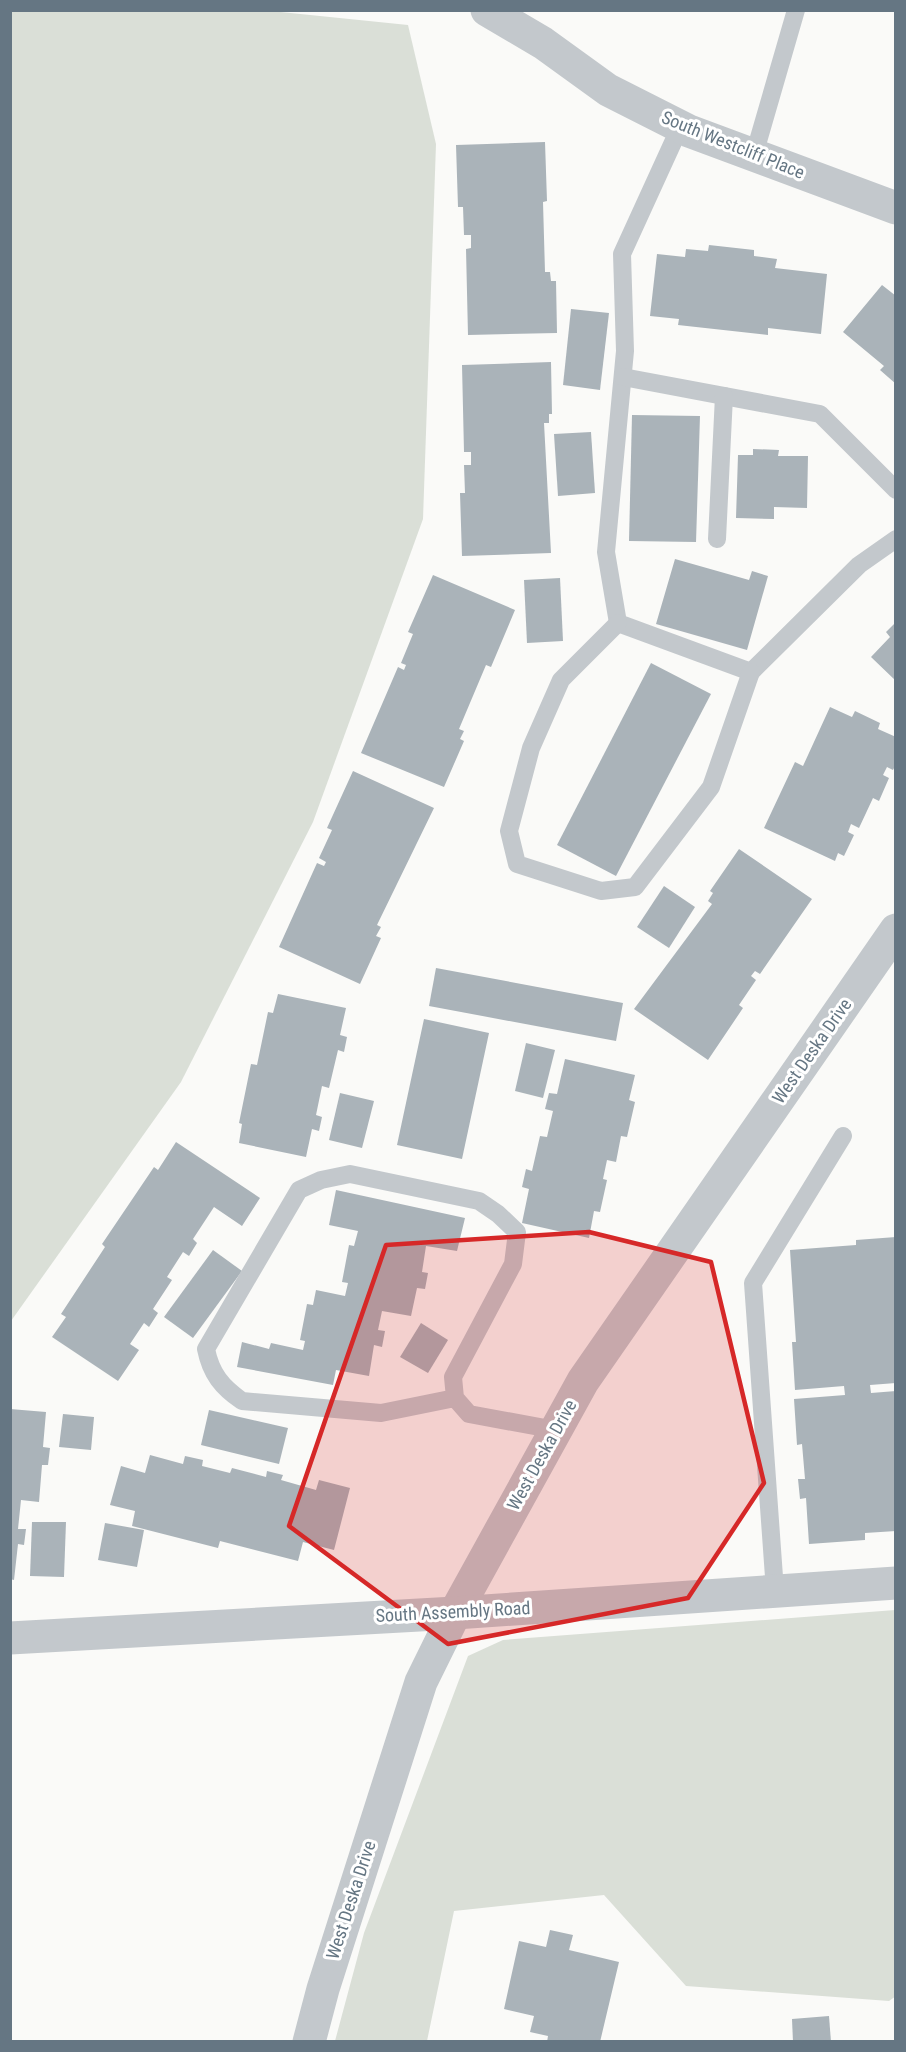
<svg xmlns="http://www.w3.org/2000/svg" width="906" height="2052" font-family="'Roboto Condensed',sans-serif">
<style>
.green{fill:#dadfd7}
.building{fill:#aab3b9}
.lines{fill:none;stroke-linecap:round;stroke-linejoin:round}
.service{stroke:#c3c8cc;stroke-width:18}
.minor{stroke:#c3c8cc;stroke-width:33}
.tertiary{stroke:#c3c8cc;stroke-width:33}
.marked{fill:#d62828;fill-opacity:0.2;stroke:#d62828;stroke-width:4.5;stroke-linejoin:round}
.labels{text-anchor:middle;stroke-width:6;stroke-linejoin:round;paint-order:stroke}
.street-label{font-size:18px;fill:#657683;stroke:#fff}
</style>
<rect width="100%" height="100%" fill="#fafaf8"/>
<g class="green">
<polygon points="271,11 408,25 436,144 423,519 313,822 181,1082 11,1321 11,11"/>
<polygon points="895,1610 896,1996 889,2001 686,1986 604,1895 454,1911 427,2041 335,2041 364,1933 468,1656 503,1640"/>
</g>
<g class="building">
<polygon points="545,142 547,201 543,202 545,272 550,272 551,281 556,281 557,333 468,335 466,249 471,248 471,235 464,235 463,207 458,207 456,145"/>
<polygon points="709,245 754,250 754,256 777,259 775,268 827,274 821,334 768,328 768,335 678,325 679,319 650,316 657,254 685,257 686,249 708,251"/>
<polygon points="882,285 896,296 896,384 880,370 884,366 843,332"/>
<polygon points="571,309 609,313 600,390 563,385"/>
<polygon points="551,362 552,414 549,414 549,423 544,423 551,553 462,556 460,493 465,493 464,465 471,465 471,452 464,452 462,365"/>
<polygon points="632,415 700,416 696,542 629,541"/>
<polygon points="591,432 595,493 558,496 554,434"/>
<polygon points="753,449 779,450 778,456 808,456 807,508 774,507 774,519 736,518 738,455 753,455"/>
<polygon points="675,559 749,580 752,571 768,576 747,650 656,624"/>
<polygon points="433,575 515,610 491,667 486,665 459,729 464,731 460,739 464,741 444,787 361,753 398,667 404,670 406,665 401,663 413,634 408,632"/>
<polygon points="560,578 563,641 527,643 524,580"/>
<polygon points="896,622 896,681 871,657 890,637 886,632"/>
<polygon points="651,663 711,694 616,876 557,845"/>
<polygon points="830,707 852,717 855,711 880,723 878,729 896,737 896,764 893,770 887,767 883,775 889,778 879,801 873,798 859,828 851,824 848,832 854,835 844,856 838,853 835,861 764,828 795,762 803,766"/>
<polygon points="353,771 434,808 377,925 381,927 376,936 381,938 360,984 279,947 317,863 324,866 326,862 319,858 332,830 327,828"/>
<polygon points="739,849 812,899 760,974 755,971 751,976 756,980 739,1005 743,1008 708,1060 634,1009 712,904 708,901 713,893 710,891"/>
<polygon points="664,886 695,907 669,948 637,927"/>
<polygon points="436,968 623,1003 616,1041 429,1006"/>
<polygon points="278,994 346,1008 340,1035 347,1037 344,1052 338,1050 329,1088 322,1086 316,1115 322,1117 319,1131 312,1129 306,1157 239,1143 242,1124 239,1123 251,1064 257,1065 268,1012 273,1013"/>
<polygon points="424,1019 489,1033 462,1159 397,1145"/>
<polygon points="526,1043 555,1050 543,1098 515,1091"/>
<polygon points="565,1059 635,1075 629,1100 635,1102 627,1137 621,1136 616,1162 607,1160 603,1179 607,1180 600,1212 594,1211 589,1238 522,1223 529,1189 522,1187 526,1169 532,1171 540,1136 547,1137 553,1111 545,1109 549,1093 557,1094"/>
<polygon points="340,1093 374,1101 362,1148 329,1140"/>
<polygon points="176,1142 260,1198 242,1226 214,1207 193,1239 197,1243 189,1256 183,1252 167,1277 172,1280 153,1309 158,1313 149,1327 144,1323 130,1344 139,1350 118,1381 52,1337 66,1317 61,1314 105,1247 102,1244 154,1167 158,1170"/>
<polygon points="336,1190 465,1218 457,1251 426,1246 422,1272 428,1273 425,1289 417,1288 411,1316 382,1311 378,1330 385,1331 382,1347 374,1345 369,1376 336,1370 333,1385 237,1367 242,1342 269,1349 271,1343 303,1350 305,1341 300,1340 307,1304 313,1305 316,1290 345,1296 348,1283 342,1282 349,1245 354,1246 358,1231 329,1225"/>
<polygon points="896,1237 896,1383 870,1385 871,1393 896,1391 896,1531 865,1533 865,1540 809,1544 806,1498 800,1499 798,1479 805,1479 802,1444 797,1445 794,1399 845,1395 844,1386 795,1390 792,1342 796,1342 790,1250 856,1245 856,1240"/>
<polygon points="213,1250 242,1271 193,1338 164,1317"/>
<polygon points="421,1323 448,1340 428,1373 400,1357"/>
<polygon points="10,1409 46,1412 43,1447 50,1448 48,1465 42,1465 39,1502 21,1500 18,1529 26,1529 24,1545 18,1544 14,1580 10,1579"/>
<polygon points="209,1410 288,1428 279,1464 201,1445"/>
<polygon points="63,1414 94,1417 91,1450 59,1447"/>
<polygon points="150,1455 183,1464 185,1456 203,1460 202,1466 230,1473 232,1468 266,1477 267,1471 283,1475 281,1480 316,1490 319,1480 350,1488 334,1550 303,1542 298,1561 220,1541 218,1548 132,1526 135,1511 110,1505 121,1466 145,1473"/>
<polygon points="32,1522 66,1522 64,1577 30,1576"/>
<polygon points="105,1523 144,1530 137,1567 98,1560"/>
<polygon points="550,1930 573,1935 569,1950 619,1962 600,2042 547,2042 548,2036 530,2032 534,2016 504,2009 519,1941 546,1947"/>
<polygon points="829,2016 831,2042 793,2042 792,2019"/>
</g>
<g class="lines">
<g class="service">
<polyline points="680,127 622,254 625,351 606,552 618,623 751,672 859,565 896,539"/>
<polyline points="754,155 796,10"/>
<polyline points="623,377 820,414 896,490"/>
<polyline points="717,539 724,396"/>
<polyline points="618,623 561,680 531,748 509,831 517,864 601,891 635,887 711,787 751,672"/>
<path d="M455,1398L381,1413L242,1401C222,1387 211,1374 206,1349L299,1190L321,1180L350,1174L479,1201L498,1214L517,1232L513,1264L453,1377L455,1398L469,1414L556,1430"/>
<polyline points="775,1591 753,1283 843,1136"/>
</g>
<polyline class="minor" points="309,2042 323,1989 421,1682 455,1613"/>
<g class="tertiary">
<polyline points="487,10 543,43 608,90 689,131 896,208"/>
<polyline points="455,1613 583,1381 896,930"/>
<polyline points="10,1638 455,1613 896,1583"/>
</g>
</g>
<path class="marked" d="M589,1232L711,1262L764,1483L688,1598L448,1644L289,1526L326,1418L386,1245Z"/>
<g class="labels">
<g class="street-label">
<text transform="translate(733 145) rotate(22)" y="6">South Westcliff Place</text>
<text transform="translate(812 1051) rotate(-55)" y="6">West Deska Drive</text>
<text transform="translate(542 1455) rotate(-61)" y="6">West Deska Drive</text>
<text transform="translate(453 1612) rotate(-3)" y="6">South Assembly Road</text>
<text transform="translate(351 1900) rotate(-72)" y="6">West Deska Drive</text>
</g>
</g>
<rect width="906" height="2052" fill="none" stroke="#657683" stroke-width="24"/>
</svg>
